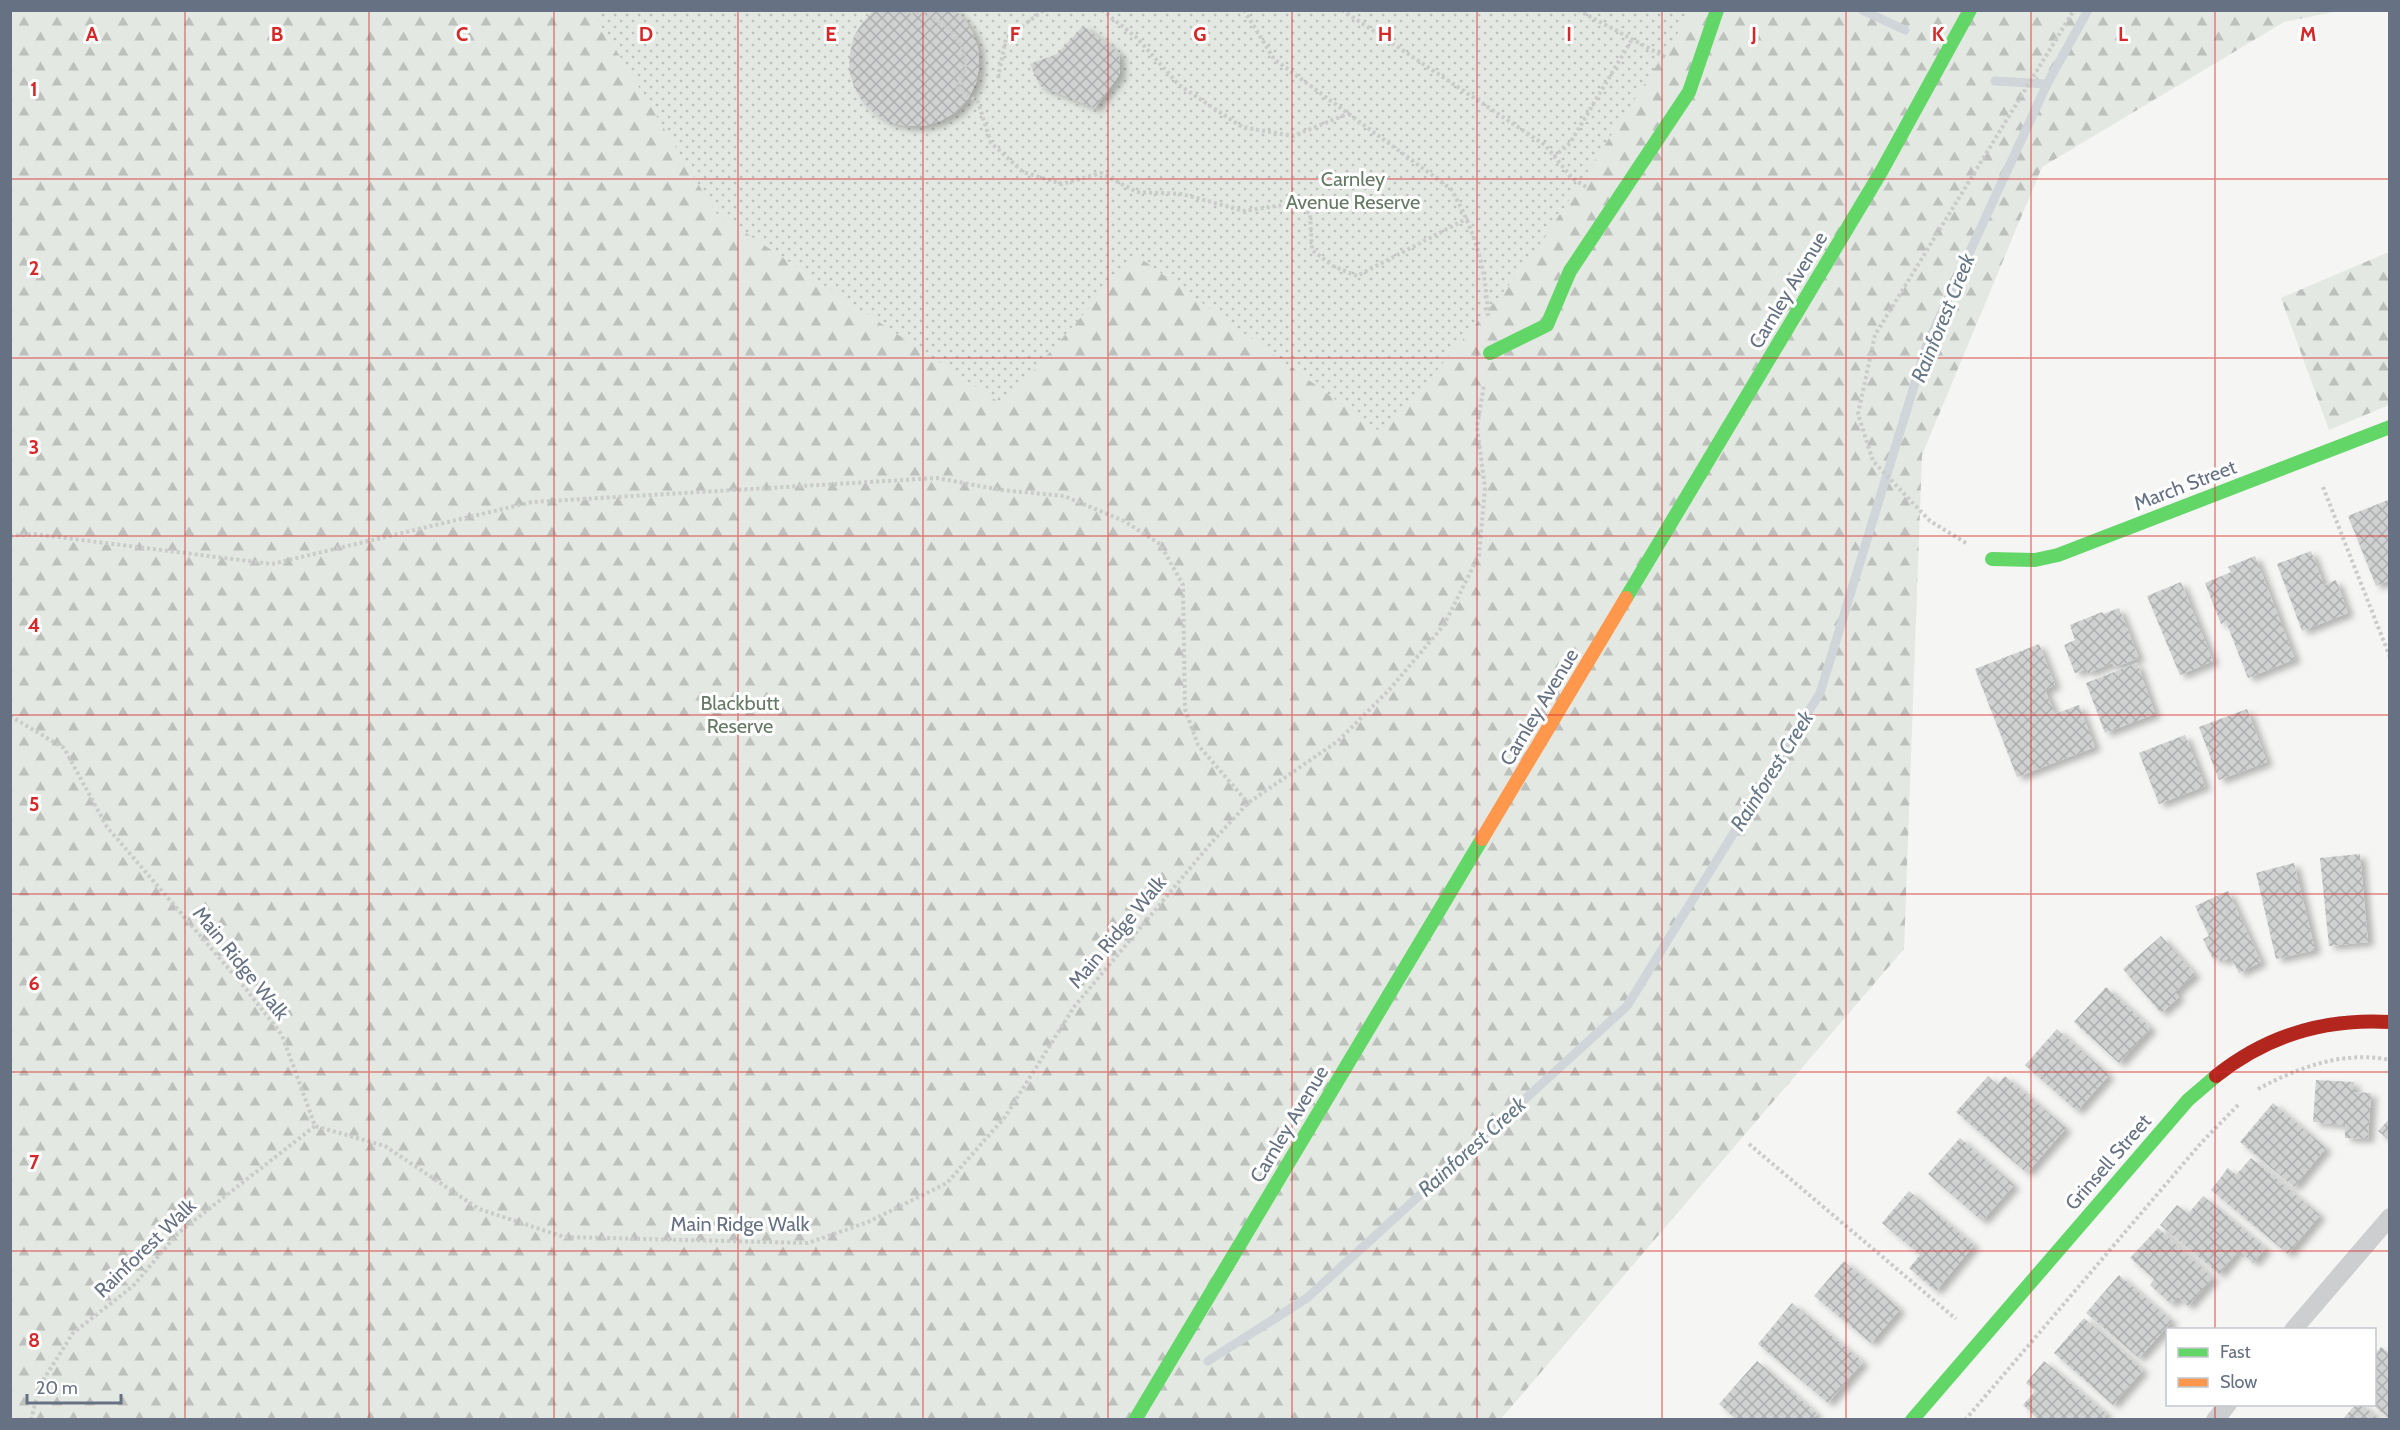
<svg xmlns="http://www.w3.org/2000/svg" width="2400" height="1430" font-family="Cabin,sans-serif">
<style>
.forest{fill:url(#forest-firs)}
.park{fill:url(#park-dots)}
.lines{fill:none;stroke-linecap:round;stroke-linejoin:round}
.stream{stroke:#cfd5d9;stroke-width:9}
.building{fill:url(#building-cross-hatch);filter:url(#shadow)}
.path{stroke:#cbcbcc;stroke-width:4;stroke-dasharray:3 3;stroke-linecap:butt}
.lane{stroke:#cdcecf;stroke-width:18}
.fast{stroke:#63d668;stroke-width:14}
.slow{stroke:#ff974d;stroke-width:14}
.jam{stroke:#b3261e;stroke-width:14}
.grid{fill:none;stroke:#d62828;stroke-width:1.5;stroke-opacity:0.55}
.labels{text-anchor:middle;stroke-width:6;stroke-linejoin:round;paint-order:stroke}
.park-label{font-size:20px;fill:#667a65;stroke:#fff}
.street-label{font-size:20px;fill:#667283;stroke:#fff}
.water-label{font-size:21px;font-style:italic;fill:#677986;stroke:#fff}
.grid-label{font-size:20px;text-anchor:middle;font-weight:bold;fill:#d62828;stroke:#fff;stroke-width:6;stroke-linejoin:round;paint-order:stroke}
</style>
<defs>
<pattern id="forest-firs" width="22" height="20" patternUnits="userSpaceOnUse" patternTransform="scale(1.5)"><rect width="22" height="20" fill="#e4e8e2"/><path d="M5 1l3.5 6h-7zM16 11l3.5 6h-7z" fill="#bdc0bd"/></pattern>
<pattern id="park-dots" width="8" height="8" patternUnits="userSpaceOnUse" patternTransform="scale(1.5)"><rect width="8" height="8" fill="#e4e8e2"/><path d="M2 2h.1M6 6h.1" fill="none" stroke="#bdc0bd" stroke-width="1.8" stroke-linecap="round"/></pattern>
<pattern id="building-cross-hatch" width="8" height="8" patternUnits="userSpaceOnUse" patternTransform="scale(1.5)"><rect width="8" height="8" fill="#d0d1d1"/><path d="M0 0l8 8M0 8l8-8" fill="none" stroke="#adaeaf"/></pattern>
<filter id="shadow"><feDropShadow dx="6" dy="4" stdDeviation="3" flood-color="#0004"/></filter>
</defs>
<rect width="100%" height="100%" fill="#f5f5f4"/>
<g class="forest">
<polygon points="10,11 2339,11 2284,22 2042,167 1922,455 1904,949 1500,1420 11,1419"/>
<polygon points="2389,252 2389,405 2329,430 2281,298"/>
</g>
<polygon class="park" points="592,11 1692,11 1530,260 1383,434 1136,255 1003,405 716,213"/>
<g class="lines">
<g class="stream">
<polyline points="1862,10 1905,30"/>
<polyline points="1995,81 2047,84"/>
<polyline points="1208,1361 1307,1298 1627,1006 1820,693 1926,347 2047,84 2088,10"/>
</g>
</g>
<g class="building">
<polygon points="874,10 955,10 964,19 973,33 978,48 979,66 976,83 968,99 956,112 940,121 924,126 906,126 889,122 874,113 862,101 854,86 849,70 850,53 854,36 863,22"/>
<polygon points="1083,26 1119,53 1120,74 1095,108 1040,86 1030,64 1057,54"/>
<polygon points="2388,500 2390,505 2390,580 2376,586 2348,516"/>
<polygon points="2311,551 2324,585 2336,580 2348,613 2302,631 2277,564"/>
<polygon points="2255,556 2295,659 2248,678 2226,622 2221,624 2205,583 2231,572 2228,567"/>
<polygon points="2181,582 2213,661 2180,675 2147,596"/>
<polygon points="2119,608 2139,658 2115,667 2112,663 2088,673 2087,669 2075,673 2064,645 2075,640 2070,625 2102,612 2104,614"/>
<polygon points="2039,644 2055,685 2045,690 2055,714 2079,705 2095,747 2017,777 1975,669"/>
<polygon points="2137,663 2155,714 2105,733 2086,683"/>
<polygon points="2247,709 2267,762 2219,780 2199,727"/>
<polygon points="2185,735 2205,786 2159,804 2139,753"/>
<polygon points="2360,854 2368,942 2329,946 2320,858"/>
<polygon points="2294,863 2315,950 2276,959 2256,873"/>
<polygon points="2228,891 2261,962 2239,973 2231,957 2221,962 2219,957 2213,959 2203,939 2209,936 2195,906"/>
<polygon points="2161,936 2195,974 2175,992 2179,997 2161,1013 2123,969"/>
<polygon points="2106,987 2151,1028 2119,1063 2074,1022"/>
<polygon points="2057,1029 2109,1075 2077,1111 2025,1065"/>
<polygon points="1988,1076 1997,1085 2005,1076 2066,1128 2027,1173 1956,1112"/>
<polygon points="2316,1080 2354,1082 2354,1092 2371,1093 2368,1139 2345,1138 2345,1125 2313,1122"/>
<polygon points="2273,1103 2326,1148 2294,1187 2240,1142"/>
<polygon points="2390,1118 2390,1141 2378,1131"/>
<polygon points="1960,1138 2014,1185 1982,1221 1928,1174"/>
<polygon points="2251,1158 2320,1215 2288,1254 2211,1190 2228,1168 2236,1175"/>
<polygon points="1909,1191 1974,1245 1936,1291 1909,1268 1920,1255 1882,1223"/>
<polygon points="2203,1196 2266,1248 2253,1263 2239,1250 2219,1274 2160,1225 2177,1205 2188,1214"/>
<polygon points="2158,1228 2213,1278 2188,1306 2178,1297 2171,1304 2150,1285 2154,1279 2130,1258"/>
<polygon points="1844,1261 1900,1309 1871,1343 1814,1296"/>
<polygon points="2119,1275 2172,1321 2139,1358 2086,1313"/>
<polygon points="1792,1303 1863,1362 1828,1403 1758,1344"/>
<polygon points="2084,1318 2143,1370 2113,1405 2054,1353"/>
<polygon points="2381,1347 2390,1354 2390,1419 2374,1406 2374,1355"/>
<polygon points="1757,1361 1817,1414 1812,1420 1737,1420 1719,1404"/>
<polygon points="2044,1361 2107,1414 2102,1420 2039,1420 2023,1405 2035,1391 2026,1383"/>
<polygon points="2356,1404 2362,1404 2379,1420 2342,1420"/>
</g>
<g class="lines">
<g class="path">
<polyline points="898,10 925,14 948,27 961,45 966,64 958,89 978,102 991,143 1023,172 1062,184 1101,173 1137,192 1182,194 1244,211 1289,204 1310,213 1312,250 1333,266 1357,276 1468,218"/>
<polyline points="1102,10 1137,38 1179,85 1242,127 1293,136 1350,113"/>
<path d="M1244,10L1274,59L1451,189C1476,233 1486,268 1488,318"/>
<polyline points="1342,10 1545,145 1572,178 1586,187"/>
<polyline points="1578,10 1667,58"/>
<polyline points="998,78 1006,38 1044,10"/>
<polyline points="1554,157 1570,143 1631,41"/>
<polyline points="2323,487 2390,657"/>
<polyline points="10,536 34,534 272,564 532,502 937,478 1001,490 1064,496 1124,521 1160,544 1183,585 1185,709 1198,745 1248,803"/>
<polyline points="1966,543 1930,521 1873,461 1858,414 1875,335 2074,10"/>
<polyline points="10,716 64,748 107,827 246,989 282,1035 315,1126 385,1146 479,1209 564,1237 808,1243 868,1222 947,1183 1005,1117 1074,1007 1212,842 1248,803 1338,741 1390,689 1444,625 1479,555 1485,488 1477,427 1484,385"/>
<path d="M2258,1089C2297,1068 2344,1050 2390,1060"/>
<polyline points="1749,1144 1956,1319"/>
<polyline points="31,1420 40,1385 73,1333 133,1286 178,1233 315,1126"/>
<polyline points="1965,1420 2201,1143 2240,1103"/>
</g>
<g class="lane">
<polyline points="2293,1330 2390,1217"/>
<polyline points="2215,1420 2228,1404"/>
</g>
<g class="fast">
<polyline points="1490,353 1547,325 1570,271 1689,92 1717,10"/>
<polyline points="1992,559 2035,560 2058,555 2390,427"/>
<polyline points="1626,598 1881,172 1970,10"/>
<polyline points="1135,1420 1482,839"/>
<polyline points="1912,1420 2188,1100 2216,1076"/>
</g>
<polyline class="slow" points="1482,839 1626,598"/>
<path class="jam" d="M2216,1076C2266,1036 2325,1018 2390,1022"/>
</g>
<path class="grid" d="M185,10V1420M369,10V1420M554,10V1420M738,10V1420M923,10V1420M1108,10V1420M1292,10V1420M1477,10V1420M1662,10V1420M1846,10V1420M2031,10V1420M2215,10V1330M10,179H2390M10,358H2390M10,536H2390M10,715H2390M10,894H2390M10,1072H2390M10,1251H2390M2215,1404V1420"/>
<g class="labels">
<g class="park-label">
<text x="1353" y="186">Carnley<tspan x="1353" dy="23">Avenue Reserve</tspan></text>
<text x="740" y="710">Blackbutt<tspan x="740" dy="23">Reserve</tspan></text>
</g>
<g class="street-label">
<text transform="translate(1788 290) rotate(-59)" y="7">Carnley Avenue</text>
<text transform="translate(2185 485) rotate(-21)" y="7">March Street</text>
<text transform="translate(1539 707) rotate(-59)" y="7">Carnley Avenue</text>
<text transform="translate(1117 932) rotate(-50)" y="7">Main Ridge Walk</text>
<text transform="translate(241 963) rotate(51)" y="7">Main Ridge Walk</text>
<text transform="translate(1289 1124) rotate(-59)" y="7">Carnley Avenue</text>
<text transform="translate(2108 1162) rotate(-49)" y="7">Grinsell Street</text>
<text x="740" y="1231">Main Ridge Walk</text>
<text transform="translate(145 1248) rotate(-44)" y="7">Rainforest Walk</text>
</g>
<g class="water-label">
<text transform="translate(1943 318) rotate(-68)" y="7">Rainforest Creek</text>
<text transform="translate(1772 771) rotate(-58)" y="7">Rainforest Creek</text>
<text transform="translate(1472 1147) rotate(-42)" y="7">Rainforest Creek</text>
</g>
</g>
<g class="grid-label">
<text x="92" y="41">A</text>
<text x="277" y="41">B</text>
<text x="462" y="41">C</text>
<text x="646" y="41">D</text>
<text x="831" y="41">E</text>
<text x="1015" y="41">F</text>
<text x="1200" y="41">G</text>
<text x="1385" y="41">H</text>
<text x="1569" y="41">I</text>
<text x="1754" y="41">J</text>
<text x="1938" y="41">K</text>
<text x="2123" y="41">L</text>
<text x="2308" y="41">M</text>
<text x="34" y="96">1</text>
<text x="34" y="275">2</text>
<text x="34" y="454">3</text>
<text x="34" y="632">4</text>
<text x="34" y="811">5</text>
<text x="34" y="990">6</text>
<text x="34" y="1169">7</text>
<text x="34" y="1347">8</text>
</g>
<rect width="2400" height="1430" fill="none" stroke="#667283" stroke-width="24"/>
<rect x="2166" y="1328" width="210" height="78" fill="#ffffff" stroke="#c2c7cd" stroke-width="1.5"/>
<rect x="2178" y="1348" width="30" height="9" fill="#63d668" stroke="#c2c7cd" stroke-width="1.5"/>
<text x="2220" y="1358" font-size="18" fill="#667283">Fast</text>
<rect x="2178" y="1378" width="30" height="9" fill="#ff974d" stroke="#c2c7cd" stroke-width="1.5"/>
<text x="2220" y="1388" font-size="18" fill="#667283">Slow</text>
<path d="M27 1394v9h94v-9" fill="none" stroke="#667283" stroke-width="3"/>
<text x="36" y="1394" font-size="18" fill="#667283" stroke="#ffffff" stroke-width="4.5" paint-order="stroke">20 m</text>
</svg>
